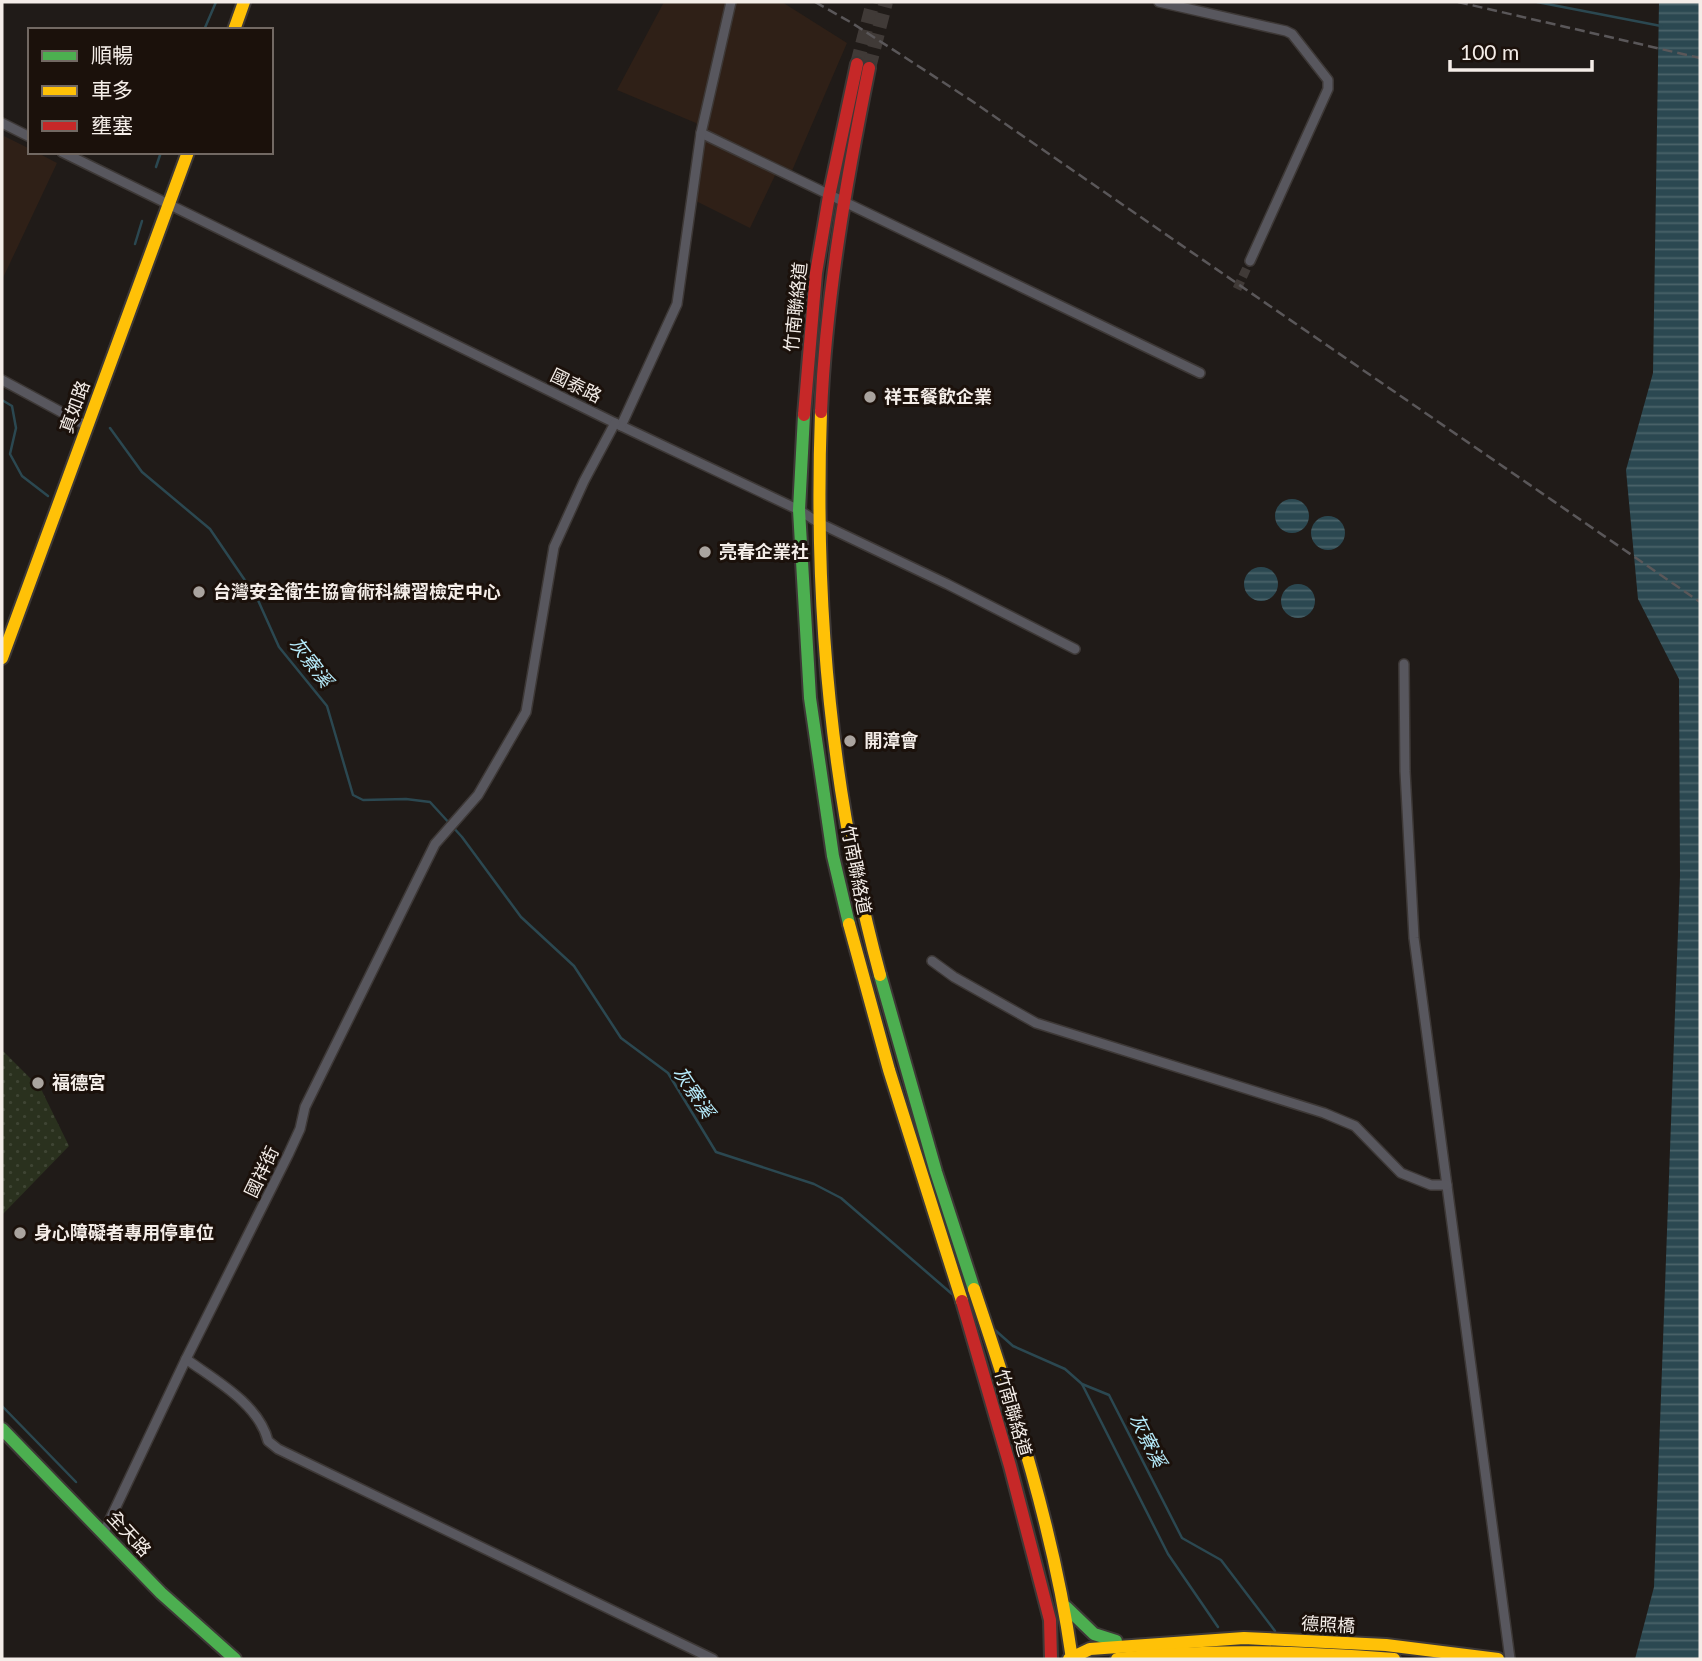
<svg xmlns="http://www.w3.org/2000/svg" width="1702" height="1661" font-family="Lato,'Noto Sans TC',sans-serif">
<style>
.built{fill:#2f2017}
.park{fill:url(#park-dots)}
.water{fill:url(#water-rules)}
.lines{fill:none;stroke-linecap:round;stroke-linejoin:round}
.stream{stroke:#2b4851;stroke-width:2.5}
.street-tunnel{stroke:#403a37;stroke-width:9;stroke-dasharray:9 4.5;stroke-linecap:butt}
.primary-tunnel{stroke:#403a37;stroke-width:14;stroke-dasharray:14 7;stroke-linecap:butt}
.street-casing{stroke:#3d3836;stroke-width:12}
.fast-casing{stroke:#3d3836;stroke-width:16}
.slow-casing{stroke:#3d3836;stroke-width:16}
.jam-casing{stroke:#3d3836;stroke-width:16}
.street{stroke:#58575e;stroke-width:9}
.fast{stroke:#4caf50;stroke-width:12}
.slow{stroke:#ffc107;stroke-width:12}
.jam{stroke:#c62828;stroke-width:12}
.rail{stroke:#5a5759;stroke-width:2.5;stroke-dasharray:10 5;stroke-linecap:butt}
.poi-dot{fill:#aaa49f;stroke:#1b110b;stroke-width:2.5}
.labels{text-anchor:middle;stroke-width:6;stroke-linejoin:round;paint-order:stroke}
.street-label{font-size:18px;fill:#f4ede8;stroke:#1b110b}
.poi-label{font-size:18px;font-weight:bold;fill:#f4ede8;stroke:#1b110b;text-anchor:start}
.water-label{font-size:19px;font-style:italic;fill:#b6ebfb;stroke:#1b110b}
</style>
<defs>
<pattern id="park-dots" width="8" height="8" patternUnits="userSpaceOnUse" patternTransform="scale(1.75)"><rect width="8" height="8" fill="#2a311e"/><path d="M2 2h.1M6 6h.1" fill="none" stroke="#3f4534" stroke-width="1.8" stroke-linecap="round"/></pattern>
<pattern id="water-rules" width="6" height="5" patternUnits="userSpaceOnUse" patternTransform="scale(1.75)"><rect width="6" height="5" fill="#2b4851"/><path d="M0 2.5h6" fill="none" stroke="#4a636a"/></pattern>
</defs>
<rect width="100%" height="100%" fill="#201b18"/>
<g class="built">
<polygon points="664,2 782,2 847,43 791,173 779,167 750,228 696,201 705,140 696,123 617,90"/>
<polygon points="4,136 30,149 30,152 36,152 57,163 2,280 2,141"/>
</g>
<polygon class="park" points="2,1050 41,1089 69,1146 2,1215"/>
<g class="water">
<polygon points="1659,2 1700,2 1700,1659 1635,1659 1654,1587 1680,876 1679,679 1638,599 1626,470 1653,373"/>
<circle cx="1292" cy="516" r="17"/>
<circle cx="1328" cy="533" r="17"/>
<circle cx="1261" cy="584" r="17"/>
<circle cx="1298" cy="601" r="17"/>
</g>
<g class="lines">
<g class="stream">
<polyline points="1537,2 1661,26"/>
<polyline points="204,30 216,2"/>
<polyline points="156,167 161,152"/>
<polyline points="135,244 142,221"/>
<polyline points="2,400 12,406 16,428 10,454 22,476 48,496"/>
<polyline points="110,428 142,472 210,529 257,598 279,647 327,706 353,795 363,800 406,799 430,802 462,837 521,917 574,966 621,1038 668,1073 716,1152 814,1184 841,1198 952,1294"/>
<polyline points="995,1330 1013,1346 1065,1369 1082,1384 1109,1395 1182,1538 1221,1560 1275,1631"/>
<polyline points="1082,1384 1168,1554 1218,1627"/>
<polyline points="2,1406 76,1482"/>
</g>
<polyline class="street-tunnel" points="1237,289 1250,261"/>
<g class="primary-tunnel">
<polyline points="857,64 873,2"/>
<polyline points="869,68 886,2"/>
</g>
<g class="street-casing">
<g id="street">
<polyline points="1159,2 1286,31 1292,34 1328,80 1328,89 1250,261"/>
<polyline points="2,123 30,137"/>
<polyline points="701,133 1200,373"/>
<polyline points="62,152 615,423 799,510 819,523 947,584 1075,649"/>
<polyline points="2,380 87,426"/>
<polyline points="621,426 677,304 701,133 731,2"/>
<polyline points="1404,664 1405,771 1414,938 1510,1659"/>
<polyline points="932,961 954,977 1036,1023 1324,1113 1355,1126 1401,1173 1431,1185 1447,1185"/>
<path d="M186,1359C215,1380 259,1404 268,1441L278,1449L713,1659"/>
<polyline points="104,1532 186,1359 288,1155 300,1129 305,1107 435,844 478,795 526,712 554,547 584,481 615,423"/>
</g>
</g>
<g class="fast-casing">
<g id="fast">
<polyline points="804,415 799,510 810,698 833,856 849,924"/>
<polyline points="880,975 936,1172 974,1289"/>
<polyline points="2,1429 161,1593 235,1659"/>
<polyline points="1066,1607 1094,1634 1116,1641"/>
</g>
</g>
<g class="slow-casing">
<g id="slow">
<polyline points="234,30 244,2"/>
<path d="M821,412C814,602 830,791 880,975"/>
<polyline points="2,658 188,152"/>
<polyline points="849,924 889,1070 962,1301"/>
<path d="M974,1289C1015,1411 1054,1531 1072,1659"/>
<polyline points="1069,1659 1090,1649 1244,1638 1386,1645 1498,1659"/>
<path d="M1117,1659C1210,1648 1301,1652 1394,1659"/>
</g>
</g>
<g class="jam-casing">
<g id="jam">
<path d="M821,412C826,296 846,182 869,68"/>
<polyline points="804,415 816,273 829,196 857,64"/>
<polyline points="962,1301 1010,1466 1050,1620 1051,1659"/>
</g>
</g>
<use href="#street" class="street"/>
<use href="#fast" class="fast"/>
<use href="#slow" class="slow"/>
<use href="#jam" class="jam"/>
<g class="rail">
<polyline points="815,2 852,23 972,101 1700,602"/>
<polyline points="1458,2 1700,58"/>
</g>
</g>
<g class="poi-dot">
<circle cx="870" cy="397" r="7"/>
<circle cx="705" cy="552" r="7"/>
<circle cx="199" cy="592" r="7"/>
<circle cx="850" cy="741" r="7"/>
<circle cx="38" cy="1083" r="7"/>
<circle cx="20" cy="1233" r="7"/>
</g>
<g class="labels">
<g class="street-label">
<text transform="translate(796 307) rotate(-84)" y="6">竹南聯絡道</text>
<text transform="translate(576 386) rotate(26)" y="6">國泰路</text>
<text transform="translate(75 407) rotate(-70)" y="6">真如路</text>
<text transform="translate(856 870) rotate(79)" y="6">竹南聯絡道</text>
<text transform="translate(262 1172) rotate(-64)" y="6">國祥街</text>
<text transform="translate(1013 1413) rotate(74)" y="6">竹南聯絡道</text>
<text transform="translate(129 1534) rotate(47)" y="6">全天路</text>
<text transform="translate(1328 1625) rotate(3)" y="6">德照橋</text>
</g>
<g class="poi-label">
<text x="884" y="403">祥玉餐飲企業</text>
<text x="719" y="558">亮春企業社</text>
<text x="213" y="598">台灣安全衛生協會術科練習檢定中心</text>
<text x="864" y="747">開漳會</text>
<text x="52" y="1089">福德宮</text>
<text x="34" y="1239">身心障礙者專用停車位</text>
</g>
<g class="water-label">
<text transform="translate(311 662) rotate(52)" y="7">灰寮溪</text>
<text transform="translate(694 1092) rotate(56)" y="7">灰寮溪</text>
<text transform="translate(1148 1440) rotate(63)" y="7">灰寮溪</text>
</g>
</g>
<rect width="1702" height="1661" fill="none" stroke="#f4ede8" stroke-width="7"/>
<rect x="28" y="28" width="245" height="126" fill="#1b110b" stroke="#726963" stroke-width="2"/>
<rect x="42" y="51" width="35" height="10" fill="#4caf50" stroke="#726963" stroke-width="2"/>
<text x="91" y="63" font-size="21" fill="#f4ede8">順暢</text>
<rect x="42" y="86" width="35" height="10" fill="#ffc107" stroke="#726963" stroke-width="2"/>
<text x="91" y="98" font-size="21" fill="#f4ede8">車多</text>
<rect x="42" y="121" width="35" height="10" fill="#c62828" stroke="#726963" stroke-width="2"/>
<text x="91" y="133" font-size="21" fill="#f4ede8">壅塞</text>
<path d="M1450 60v10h142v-10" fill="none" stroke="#f4ede8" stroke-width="3.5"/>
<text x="1460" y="60" font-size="21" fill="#f4ede8" stroke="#1b110b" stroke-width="5" paint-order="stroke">100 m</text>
</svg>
